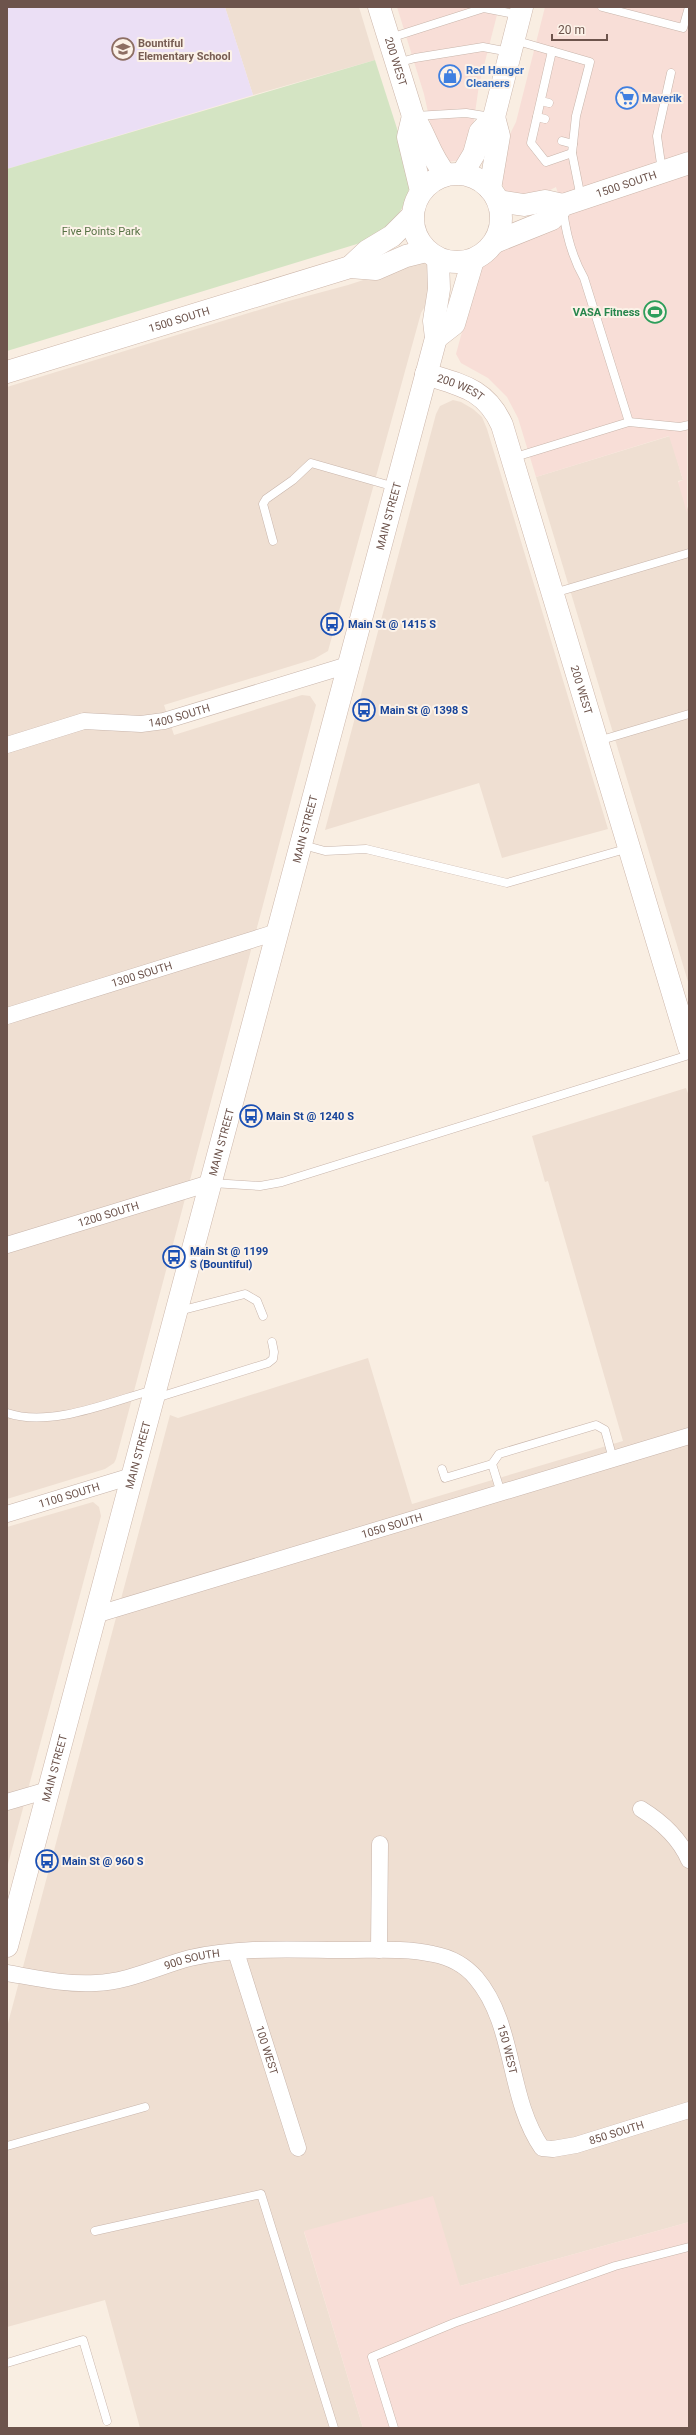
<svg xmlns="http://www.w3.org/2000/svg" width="696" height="2435" font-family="Roboto,sans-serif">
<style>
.residential{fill:#efdfd2}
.commercial{fill:#f8ded7}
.education{fill:#ebdff5}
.green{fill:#d4e4c3}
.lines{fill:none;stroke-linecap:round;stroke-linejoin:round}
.lane-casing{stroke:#c8b5ab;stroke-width:9}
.street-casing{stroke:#c8b5ab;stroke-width:17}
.secondary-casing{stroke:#cdb7ab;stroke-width:23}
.lane{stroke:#fff;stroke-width:8}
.street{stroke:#fff;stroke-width:16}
.secondary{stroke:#fff;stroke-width:22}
.labels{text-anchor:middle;stroke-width:4;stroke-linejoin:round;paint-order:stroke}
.education-label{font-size:11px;font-weight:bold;fill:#785e54;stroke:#fcf2e8;text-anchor:start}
.street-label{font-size:11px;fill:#6d544c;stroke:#fcf2e8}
.shop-label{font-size:11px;font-weight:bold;fill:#366cbe;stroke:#fcf2e8;text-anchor:start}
.park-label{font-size:11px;fill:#577245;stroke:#fcf2e8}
.leisure-label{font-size:11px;font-weight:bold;fill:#27864d;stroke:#fcf2e8;text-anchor:end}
.transit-label{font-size:11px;font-weight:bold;fill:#164399;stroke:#fcf2e8;text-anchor:start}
</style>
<rect width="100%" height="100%" fill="#f9eee2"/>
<g class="residential">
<polygon points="225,7 359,7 375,60 253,95"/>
<polygon points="422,261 430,267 431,296 421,313 328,651 314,659 164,705 174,735 302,695 310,696 316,705 116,1459 114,1463 105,1469 7,1499 7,387 285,302 348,285"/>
<polygon points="453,400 461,402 473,409 482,417 487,429 608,829 502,858 479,783 325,830 436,414 440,406"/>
<polygon points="670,436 683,480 678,481 689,512 689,985 536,477"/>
<polygon points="686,1088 689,1096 689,2222 460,2286 304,2232 363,2428 140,2428 105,2300 7,2327 7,2027 170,1415 178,1418 368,1358 412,1504 623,1441 548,1181 545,1182 532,1136"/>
<polygon points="93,1502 99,1507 101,1516 7,1868 7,1527"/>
</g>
<g class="commercial">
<polygon points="397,7 499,7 479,85 472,134 461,160 448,162 434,139 424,94"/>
<polygon points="545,7 689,7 687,513 678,482 683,480 669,436 536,477 518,418 507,397 488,378 461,363 456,354 479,269 514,242 566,222 556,187 542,194 512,195 505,190 499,178 507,140 516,122"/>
<polygon points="433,2196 460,2286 689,2222 689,2428 363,2428 304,2231"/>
</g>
<polygon class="education" points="7,7 225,7 253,95 7,169"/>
<path class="green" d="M375,60L410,169C413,205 391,232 357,244L7,351V169Z"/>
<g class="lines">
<g class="lane-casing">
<g id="lane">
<polyline points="602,7 683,28 689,7"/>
<polyline points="390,38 484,8 519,15"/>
<polyline points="514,40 590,62 576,116 572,153 581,198"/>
<polyline points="552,51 531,143 546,162 572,153"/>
<polyline points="397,63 415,58 483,47 510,52"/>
<polyline points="541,101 549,103"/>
<polyline points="415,116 466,113 491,117"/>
<polyline points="537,117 545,119"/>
<polyline points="562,141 573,144"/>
<polyline points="662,171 657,136 671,73"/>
<path d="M563,210C566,234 572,257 584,278L629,422"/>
<polyline points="512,458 629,422 680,427 689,425"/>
<polyline points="273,541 263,504 266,499 293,480 311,463 395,487"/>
<polyline points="554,593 689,553"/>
<polyline points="598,741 689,714"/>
<polyline points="303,845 325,851 366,849 507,883 629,848"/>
<polyline points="212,1183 260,1186 282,1182 689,1055"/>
<polyline points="179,1311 245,1294 257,1301 263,1316"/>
<polyline points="156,1398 268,1363 273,1359 274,1352 272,1342"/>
<path d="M7,1413C50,1428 110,1402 153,1390"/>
<polyline points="442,1469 445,1478 492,1464"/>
<polyline points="501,1493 492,1464 499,1454 596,1425 605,1430 613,1459"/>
<polyline points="7,2146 145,2107"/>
<polyline points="95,2231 261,2194 334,2428"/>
<polyline points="7,2363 83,2340 107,2421"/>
<polyline points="394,2428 372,2357 454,2323 615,2266 689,2247"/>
</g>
</g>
<g class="street-casing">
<g id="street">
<path id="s1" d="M7,745L84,721L141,724L164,721L348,665"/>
<path id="s2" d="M7,1016L277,932"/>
<path id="s3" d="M7,1245L210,1183"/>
<path id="s4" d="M7,1514L132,1476"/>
<path id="s5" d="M95,1615L689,1436"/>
<polyline points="7,1802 48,1790"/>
<path d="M641,1809C662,1822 679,1837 689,1860"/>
<polyline points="379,1950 380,1844"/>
<path id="s6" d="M236,1952L298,2148"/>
<path id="s7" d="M7,1973C36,1978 67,1985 96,1983C128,1982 159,1966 190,1958C241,1946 297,1950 350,1950C377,1950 406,1948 433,1954C449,1957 465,1965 476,1978C516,2025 507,2098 542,2148L553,2149L576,2145L689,2110"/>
</g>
</g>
<g class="secondary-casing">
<g id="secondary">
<path id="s8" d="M379,7L413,116C426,135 430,157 446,175"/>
<polyline points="413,116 408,137 421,191"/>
<circle cx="457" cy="218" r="44"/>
<polyline points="462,174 474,154 480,132 494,117 522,7"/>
<polyline points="490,189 499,136 494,117"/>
<polyline points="498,201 524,205 545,201 563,205"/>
<path id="s9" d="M495,242L552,219L563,205L689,163"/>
<polyline points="350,267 367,251 392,236 412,216"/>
<polyline points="436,338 454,324 473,260"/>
<path id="s10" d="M7,372L350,267L376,269L406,256L426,251"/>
<path id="s11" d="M426,374C461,385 486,389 502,425L689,1047"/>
<path id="s12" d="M7,1946L436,338L434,321L439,289L438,259"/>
</g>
</g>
<use href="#lane" class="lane"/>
<use href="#street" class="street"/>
<use href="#secondary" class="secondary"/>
</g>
<defs>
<g id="school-ring" transform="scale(1.15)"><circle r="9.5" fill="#fcf2e8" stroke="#8d6e63" stroke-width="1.5"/><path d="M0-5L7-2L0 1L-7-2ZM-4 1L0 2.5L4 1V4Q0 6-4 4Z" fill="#8d6e63"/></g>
<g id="shop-ring" transform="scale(1.15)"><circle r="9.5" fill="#fcf2e8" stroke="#3f7fe0" stroke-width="1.5"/><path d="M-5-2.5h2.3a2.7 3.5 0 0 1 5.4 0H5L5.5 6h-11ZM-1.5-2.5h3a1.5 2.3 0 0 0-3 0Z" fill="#3f7fe0"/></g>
<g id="supermarket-ring" transform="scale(1.15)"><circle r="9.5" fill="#fcf2e8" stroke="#3f7fe0" stroke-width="1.5"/><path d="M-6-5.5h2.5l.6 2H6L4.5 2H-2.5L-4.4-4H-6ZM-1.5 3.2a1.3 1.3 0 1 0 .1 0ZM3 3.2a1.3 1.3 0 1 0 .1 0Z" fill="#3f7fe0"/></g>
<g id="stadium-ring" transform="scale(1.15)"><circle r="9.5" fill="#fcf2e8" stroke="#2e9e5b" stroke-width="1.5"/><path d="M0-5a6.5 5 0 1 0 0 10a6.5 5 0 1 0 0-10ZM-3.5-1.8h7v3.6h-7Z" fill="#2e9e5b"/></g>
<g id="bus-ring" transform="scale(1.15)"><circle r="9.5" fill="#fcf2e8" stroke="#1a4fb4" stroke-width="1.5"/><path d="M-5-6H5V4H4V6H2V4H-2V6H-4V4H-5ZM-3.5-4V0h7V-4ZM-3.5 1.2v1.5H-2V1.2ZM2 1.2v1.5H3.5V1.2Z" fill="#1a4fb4"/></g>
</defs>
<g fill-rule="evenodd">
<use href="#school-ring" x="123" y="49"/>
<use href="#shop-ring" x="450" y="76"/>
<use href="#supermarket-ring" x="627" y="98"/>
<use href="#stadium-ring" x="655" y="312"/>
<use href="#bus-ring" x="332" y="624"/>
<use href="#bus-ring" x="364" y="710"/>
<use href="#bus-ring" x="251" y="1116"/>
<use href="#bus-ring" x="174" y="1257"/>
<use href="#bus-ring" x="47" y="1861"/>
</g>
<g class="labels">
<g class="education-label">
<text x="138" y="47">Bountiful<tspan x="138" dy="13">Elementary School</tspan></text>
</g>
<g class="street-label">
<text dy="4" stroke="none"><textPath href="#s8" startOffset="57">200 WEST</textPath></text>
<text dy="4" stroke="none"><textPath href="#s9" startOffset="146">1500 SOUTH</textPath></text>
<text dy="4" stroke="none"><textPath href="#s10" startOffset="180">1500 SOUTH</textPath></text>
<text dy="4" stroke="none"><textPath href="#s11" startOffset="37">200 WEST</textPath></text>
<text dy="4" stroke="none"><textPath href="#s12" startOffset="1480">MAIN STREET</textPath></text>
<text dy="4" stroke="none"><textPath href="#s11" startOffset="372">200 WEST</textPath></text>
<text dy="4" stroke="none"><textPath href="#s1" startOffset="177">1400 SOUTH</textPath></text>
<text dy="4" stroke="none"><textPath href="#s12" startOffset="1156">MAIN STREET</textPath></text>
<text dy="4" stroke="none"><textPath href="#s2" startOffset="141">1300 SOUTH</textPath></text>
<text dy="4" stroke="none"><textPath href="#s12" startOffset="832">MAIN STREET</textPath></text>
<text dy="4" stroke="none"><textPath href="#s3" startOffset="106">1200 SOUTH</textPath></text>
<text dy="4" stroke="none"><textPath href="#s12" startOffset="508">MAIN STREET</textPath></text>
<text dy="4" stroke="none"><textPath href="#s4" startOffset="65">1100 SOUTH</textPath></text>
<text dy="4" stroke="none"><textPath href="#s5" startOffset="310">1050 SOUTH</textPath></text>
<text dy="4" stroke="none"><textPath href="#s12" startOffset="184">MAIN STREET</textPath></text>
<text dy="4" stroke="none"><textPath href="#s7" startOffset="189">900 SOUTH</textPath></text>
<text dy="4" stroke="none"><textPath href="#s7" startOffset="560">150 WEST</textPath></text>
<text dy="4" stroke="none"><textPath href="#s6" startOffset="103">100 WEST</textPath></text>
<text dy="4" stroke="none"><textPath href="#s7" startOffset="742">850 SOUTH</textPath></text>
</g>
<g class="shop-label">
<text x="466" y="74">Red Hanger<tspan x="466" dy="13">Cleaners</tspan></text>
<text x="642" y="102">Maverik</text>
</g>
<g class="park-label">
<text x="101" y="235">Five Points Park</text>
</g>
<g class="leisure-label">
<text x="640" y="316">VASA Fitness</text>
</g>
<g class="transit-label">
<text x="348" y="628">Main St @ 1415 S</text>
<text x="380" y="714">Main St @ 1398 S</text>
<text x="266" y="1120">Main St @ 1240 S</text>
<text x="190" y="1255">Main St @ 1199<tspan x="190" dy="13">S (Bountiful)</tspan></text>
<text x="62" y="1865">Main St @ 960 S</text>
</g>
</g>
<rect width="696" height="2435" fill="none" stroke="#6d544c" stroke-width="16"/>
<path d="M552 34v6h55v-6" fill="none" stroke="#6d544c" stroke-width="2"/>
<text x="558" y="34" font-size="12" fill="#6d544c" stroke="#fcf2e8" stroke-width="3" paint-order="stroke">20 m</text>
</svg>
